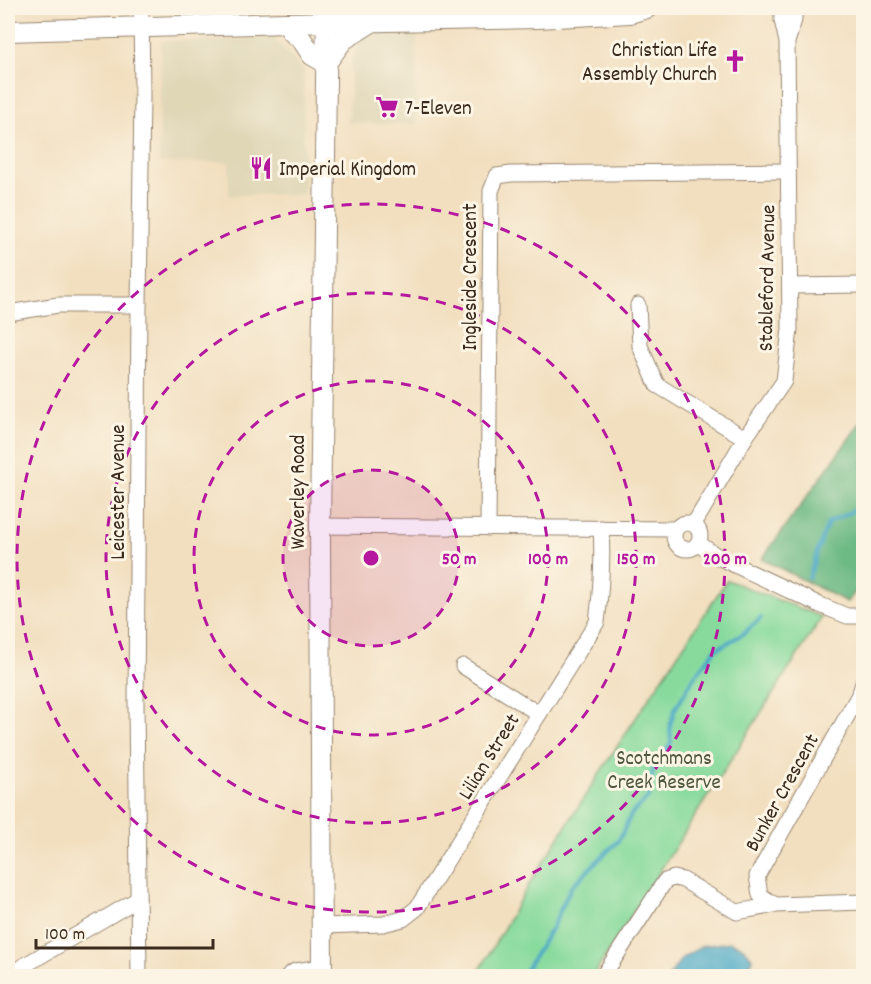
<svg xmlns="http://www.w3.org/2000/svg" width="871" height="984" font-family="Dekko,sans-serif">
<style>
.built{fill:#e0d7b7}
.green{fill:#87da9c;stroke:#61825d;stroke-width:1.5}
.forest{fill:#6dba84;stroke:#547251;stroke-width:1.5}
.water{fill:#46a7c5;stroke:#406872;stroke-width:1.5}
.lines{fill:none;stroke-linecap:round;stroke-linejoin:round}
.stream{stroke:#46a7c5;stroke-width:4}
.minor-casing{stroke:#96846f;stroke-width:17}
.major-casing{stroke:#96846f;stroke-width:22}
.minor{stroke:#fff;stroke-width:15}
.major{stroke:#fff;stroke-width:20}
.ring{fill:none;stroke:#b5179e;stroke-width:3;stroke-dasharray:10 8}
.labels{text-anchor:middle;stroke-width:6;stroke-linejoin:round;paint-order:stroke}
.poi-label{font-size:21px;fill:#3b2a1e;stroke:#fcf5e5;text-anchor:start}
.street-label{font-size:21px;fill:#3b2a1e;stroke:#fcf5e5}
.park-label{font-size:21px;fill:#4e563e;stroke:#fcf5e5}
.centre{fill:#b5179e;stroke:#fcf5e5;stroke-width:3}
.ring-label{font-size:18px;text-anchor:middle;font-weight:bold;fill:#b5179e;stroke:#fcf5e5;stroke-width:6;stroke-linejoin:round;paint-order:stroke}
</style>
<rect width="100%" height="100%" fill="#fcf5e5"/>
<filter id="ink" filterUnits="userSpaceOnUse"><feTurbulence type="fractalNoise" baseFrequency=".0167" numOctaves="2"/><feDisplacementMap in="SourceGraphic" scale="12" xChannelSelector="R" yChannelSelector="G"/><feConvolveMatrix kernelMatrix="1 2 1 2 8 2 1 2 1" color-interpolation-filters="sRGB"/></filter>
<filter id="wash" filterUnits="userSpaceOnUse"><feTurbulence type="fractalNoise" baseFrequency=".008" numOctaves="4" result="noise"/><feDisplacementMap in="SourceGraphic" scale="24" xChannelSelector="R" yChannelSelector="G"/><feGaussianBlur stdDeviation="1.35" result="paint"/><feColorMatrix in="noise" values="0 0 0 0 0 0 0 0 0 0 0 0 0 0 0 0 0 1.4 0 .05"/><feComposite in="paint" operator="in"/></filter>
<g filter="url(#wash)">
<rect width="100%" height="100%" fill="#f2dfc0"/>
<g class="built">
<polygon points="417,30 416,124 348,123 351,62 358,44 368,32"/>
<polygon points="273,37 304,71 304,194 229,195 229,162 159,163 161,41 230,40"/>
</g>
<polygon class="green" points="727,580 822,617 593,976 475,976 481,968 528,886 601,771"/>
<polygon class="forest" points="863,419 863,583 847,602 762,559"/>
<polygon class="water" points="730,942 743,947 753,959 745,976 669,976 682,958 702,946"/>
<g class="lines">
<g class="stream">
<polyline points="809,578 818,549 828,523 864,505"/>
<polyline points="522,976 553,926 571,887 619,840 632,813 649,797 653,769 671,743 670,725 675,709 695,676 715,650 743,634 761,618"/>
</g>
</g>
</g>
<g filter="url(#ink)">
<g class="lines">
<g class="minor-casing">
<g id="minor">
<polyline points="788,39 794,20 794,8"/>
<polyline points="790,286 864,285"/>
<polyline points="638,305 640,346 657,385 745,438"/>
<polyline points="8,313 58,305 139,305"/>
<circle cx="687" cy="536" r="13"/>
<polyline points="694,524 745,438 784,381 790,329 787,42 782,20 782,8"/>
<polyline points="320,526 675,529"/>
<polyline points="488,528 491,191 497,176 511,174 788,171"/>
<polyline points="698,543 720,558 820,605 847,616 864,616"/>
<polyline points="463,666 539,714"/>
<polyline points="864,680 860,693 757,876 760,895 775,905 864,902"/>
<path d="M322,926L383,924L403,919L417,908L597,622C601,591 603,559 601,528"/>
<polyline points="8,975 138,899"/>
<polyline points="139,976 136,704 139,305 142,96 141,8"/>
<polyline points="288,976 295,971 322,967"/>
<polyline points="603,976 665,881 674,878 683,880 737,912 775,905"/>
</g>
</g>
<g class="major-casing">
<g id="major">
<polyline points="286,23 292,32 302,40 312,55 326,63"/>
<polyline points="8,31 286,23 538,18 630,13 647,8"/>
<polyline points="326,63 343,40 373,21"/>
<polyline points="322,976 320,526 327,8"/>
</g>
</g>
<use href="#minor" class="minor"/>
<use href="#major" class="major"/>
</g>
</g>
<circle cx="371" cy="558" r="88" fill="#b5179e" fill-opacity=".12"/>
<g class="ring">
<circle cx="371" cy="558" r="88"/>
<circle cx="371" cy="558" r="177"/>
<circle cx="371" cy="558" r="265"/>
<circle cx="371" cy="558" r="354"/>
</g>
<defs>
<g id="church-bare" transform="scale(1.8)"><path d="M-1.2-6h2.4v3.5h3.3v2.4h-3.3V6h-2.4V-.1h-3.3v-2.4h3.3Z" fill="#b5179e" stroke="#fcf5e5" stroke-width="2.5" paint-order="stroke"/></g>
<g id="supermarket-bare" transform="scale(1.8)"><path d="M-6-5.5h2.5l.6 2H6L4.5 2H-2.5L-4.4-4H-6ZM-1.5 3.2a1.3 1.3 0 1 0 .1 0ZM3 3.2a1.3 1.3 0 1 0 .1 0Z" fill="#b5179e" stroke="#fcf5e5" stroke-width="2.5" paint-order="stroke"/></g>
<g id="restaurant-bare" transform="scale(1.8)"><path d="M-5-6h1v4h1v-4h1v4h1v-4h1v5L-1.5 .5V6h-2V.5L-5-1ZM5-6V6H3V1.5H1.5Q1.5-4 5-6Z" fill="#b5179e" stroke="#fcf5e5" stroke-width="2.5" paint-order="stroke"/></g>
</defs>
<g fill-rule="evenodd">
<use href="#church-bare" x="735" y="61"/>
<use href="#supermarket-bare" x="387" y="107"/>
<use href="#restaurant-bare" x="261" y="168"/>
</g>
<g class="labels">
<g class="poi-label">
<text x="717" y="56" text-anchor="end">Christian Life<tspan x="717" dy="24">Assembly Church</tspan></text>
<text x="405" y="114">7-Eleven</text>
<text x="279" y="175">Imperial Kingdom</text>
</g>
<g class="street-label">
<text transform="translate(469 277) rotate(-90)" y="7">Ingleside Crescent</text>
<text transform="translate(766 278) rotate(-89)" y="7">Stableford Avenue</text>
<text transform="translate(117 492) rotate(-90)" y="7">Leicester Avenue</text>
<text transform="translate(297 492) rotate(-90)" y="7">Waverley Road</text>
<text transform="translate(488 756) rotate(-58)" y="7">Lilian Street</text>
<text transform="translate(781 792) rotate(-61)" y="7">Bunker Crescent</text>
</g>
<g class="park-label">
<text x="664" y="764">Scotchmans<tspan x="664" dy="24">Creek Reserve</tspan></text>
</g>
</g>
<circle cx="371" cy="558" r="9" class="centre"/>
<g class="ring-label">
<text x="459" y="564">50 m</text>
<text x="548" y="564">100 m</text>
<text x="636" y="564">150 m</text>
<text x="725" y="564">200 m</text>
</g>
<rect width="871" height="984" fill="none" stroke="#fcf5e5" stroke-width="30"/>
<path d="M36 939v9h177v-9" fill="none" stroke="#3b2a1e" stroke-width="3"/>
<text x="45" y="939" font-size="18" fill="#3b2a1e" stroke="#fcf5e5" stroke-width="4.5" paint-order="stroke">100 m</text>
</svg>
